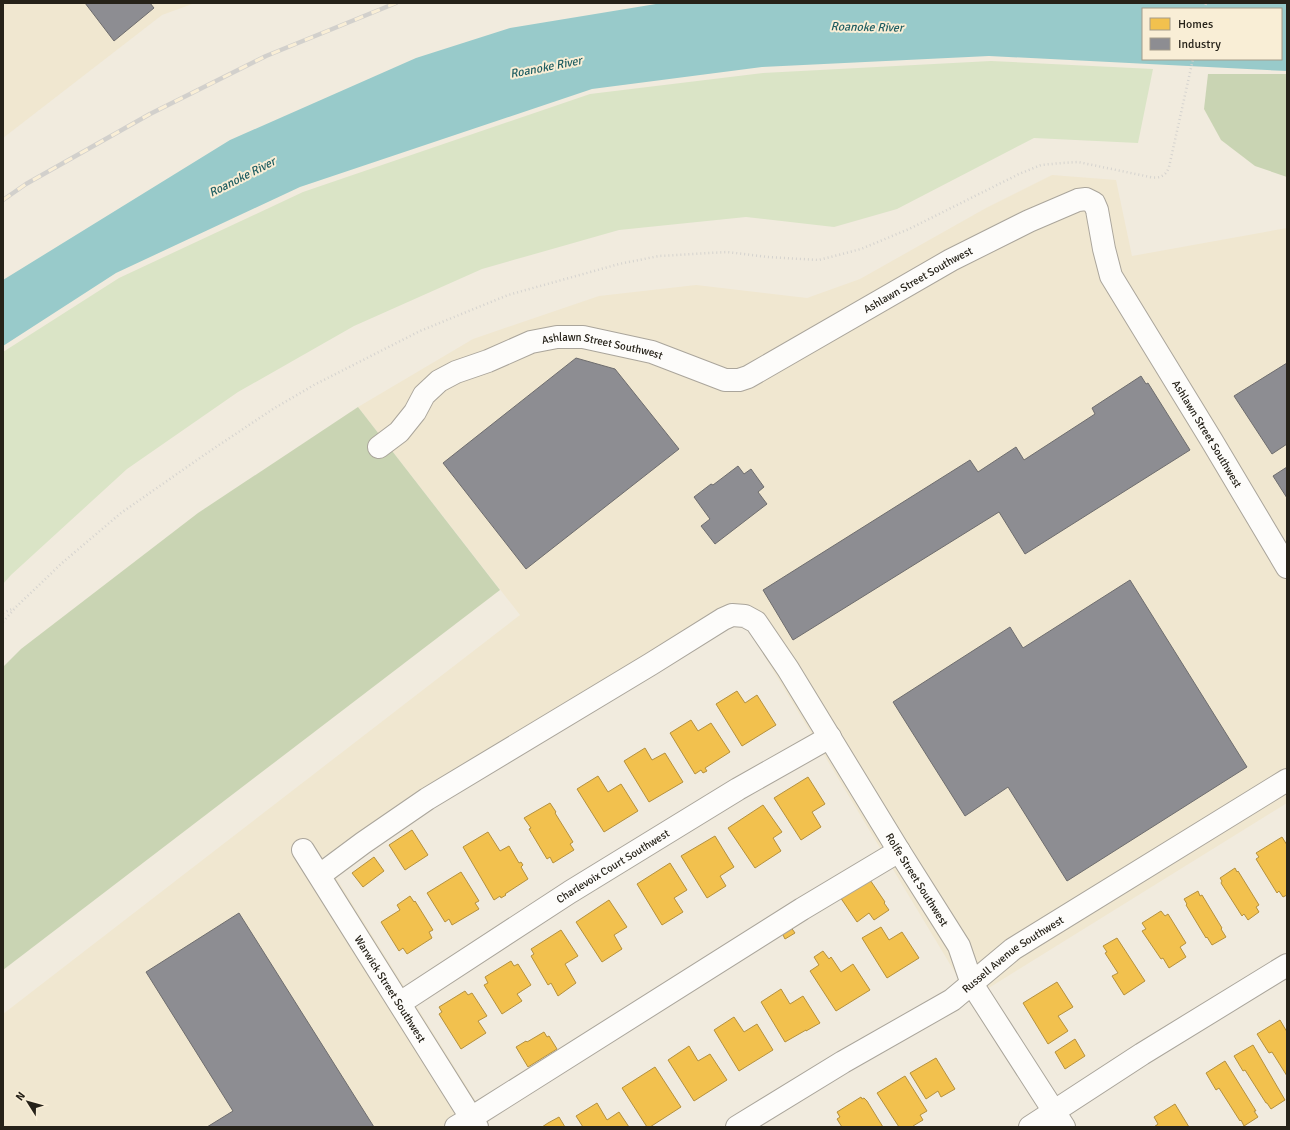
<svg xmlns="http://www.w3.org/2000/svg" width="1290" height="1130" font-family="Signika,sans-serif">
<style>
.built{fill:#f0e7d0}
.green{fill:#dae4c6}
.forest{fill:#c9d4b3}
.water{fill:#98caca;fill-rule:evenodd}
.homes{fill:#f2c14e;stroke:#b5913e}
.industry{fill:#8d8d92;stroke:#6e6d6e}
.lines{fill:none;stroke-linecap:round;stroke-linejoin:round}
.minor-casing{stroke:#aaa59b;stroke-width:24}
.path{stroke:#d5d3cf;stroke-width:2.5;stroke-dasharray:1 3;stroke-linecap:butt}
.minor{stroke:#fdfcfa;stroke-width:22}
.rail-casing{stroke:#d2d0cc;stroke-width:4.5}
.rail{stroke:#f9eed6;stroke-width:3;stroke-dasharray:9;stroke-linecap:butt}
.labels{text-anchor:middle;stroke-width:4;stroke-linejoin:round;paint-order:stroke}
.street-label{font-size:11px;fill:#262219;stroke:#f9eed6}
.water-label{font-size:12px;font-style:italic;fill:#1e5d61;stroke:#f9eed6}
</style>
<rect width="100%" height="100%" fill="#f1ebde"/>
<g class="built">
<polygon points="3,3 195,3 162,15 3,138"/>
<polygon points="1052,175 1116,180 1132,256 1287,228 1287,803 971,999 732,602 323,857 489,1122 481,1127 3,1127 3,1014 520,615 358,407 473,339 599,296 696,285 807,298 860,279 986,208"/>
</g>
<polygon class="green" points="991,61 1153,69 1138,143 1034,138 897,209 834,227 746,217 619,230 482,269 354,326 238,392 127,469 11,575 3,584 3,352 119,278 303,192 590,94 763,73"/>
<g class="forest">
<polygon points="1208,74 1287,74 1287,177 1255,166 1221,140 1204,109"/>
<polygon points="358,407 500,590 3,970 3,667 21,649 198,513"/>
</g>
<path class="water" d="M662,3H1287V71L989,56L762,67L592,89L300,187L116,273L3,346V280L230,140L416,58L510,28ZM1143,9H1281V59H1143Z"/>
<g class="homes">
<polygon points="737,691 745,703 757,695 776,725 742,746 716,704"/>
<polygon points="691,720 698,731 711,723 730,752 705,768 707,771 703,773 701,770 695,774 670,733"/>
<polygon points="645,748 652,760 665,753 683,782 649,802 624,761"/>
<polygon points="598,776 608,792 621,784 638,811 604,832 577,789"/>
<polygon points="808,777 825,804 812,812 821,827 801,840 774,798"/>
<polygon points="550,803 556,812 555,813 573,842 570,844 574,850 553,863 550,857 547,859 529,829 531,828 524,818"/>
<polygon points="763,805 782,832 773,838 781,851 755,868 728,828"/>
<polygon points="412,830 428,855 405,870 389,845"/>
<polygon points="488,832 500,851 509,846 519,863 521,862 523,865 521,867 528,879 505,894 506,895 501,898 500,896 494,900 463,847"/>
<polygon points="715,836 734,867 720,876 726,886 707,898 681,856"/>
<polygon points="1282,837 1287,845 1287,895 1283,897 1279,891 1277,893 1256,859 1259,857 1256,853"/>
<polygon points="374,857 384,871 363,887 352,873"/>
<polygon points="670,863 687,890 674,898 683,912 662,925 637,884"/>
<polygon points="1235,868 1237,872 1238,871 1259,905 1256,907 1259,912 1248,920 1244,914 1242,916 1221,883 1222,881 1220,878"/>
<polygon points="461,872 479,901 475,903 479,909 452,925 449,919 445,922 427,893"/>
<polygon points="866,874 885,902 884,903 889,910 874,920 869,913 857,922 838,894"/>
<polygon points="1198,891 1200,896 1202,895 1222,928 1221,929 1226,937 1212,945 1207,937 1206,938 1186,905 1187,904 1184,899"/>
<polygon points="410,896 414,902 415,901 433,930 429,932 432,938 407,954 403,948 399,951 381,922 400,910 397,905"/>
<polygon points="609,900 627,927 614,935 622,949 602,962 576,922"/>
<polygon points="1161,911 1165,916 1168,914 1186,943 1180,947 1186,957 1169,968 1163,958 1161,959 1142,931 1146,929 1142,923"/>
<polygon points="790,926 795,933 785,939 781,931"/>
<polygon points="881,927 889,940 902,932 919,958 887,978 862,938"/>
<polygon points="561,930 578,956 565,964 576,983 558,996 551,983 548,985 531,956 534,954 531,949"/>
<polygon points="1117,938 1145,981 1124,995 1112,976 1118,973 1105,953 1107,952 1103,946"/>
<polygon points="823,951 829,959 831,957 841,972 853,964 870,990 836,1011 810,971 819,965 814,957"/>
<polygon points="511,961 514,966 518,964 531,985 517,994 522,1001 502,1014 484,985 488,983 485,977"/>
<polygon points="1057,982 1073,1007 1058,1016 1068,1031 1048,1044 1023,1003"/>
<polygon points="781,989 790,1004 803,996 820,1023 806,1031 806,1030 785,1042 761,1002"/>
<polygon points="465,991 468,995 472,993 487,1016 478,1021 486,1033 461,1049 439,1014 442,1012 439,1007"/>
<polygon points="734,1017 744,1032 757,1024 773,1050 739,1071 714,1030"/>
<polygon points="1280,1020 1287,1032 1287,1076 1272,1052 1269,1053 1257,1034"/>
<polygon points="544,1032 547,1037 549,1036 557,1049 528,1067 516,1047 526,1041 527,1042"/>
<polygon points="1075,1039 1085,1056 1065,1069 1055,1052"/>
<polygon points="1253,1045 1285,1100 1271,1109 1267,1103 1266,1103 1245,1070 1243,1071 1234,1056"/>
<polygon points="689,1046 698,1061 710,1054 727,1080 694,1101 668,1060"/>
<polygon points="936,1058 955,1089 941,1097 938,1091 926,1099 910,1073"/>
<polygon points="1225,1061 1256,1111 1254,1111 1258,1117 1244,1126 1241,1120 1240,1121 1219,1088 1216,1090 1206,1073"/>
<polygon points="655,1067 681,1107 650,1127 647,1127 622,1088"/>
<polygon points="905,1076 927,1111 920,1115 923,1120 913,1126 913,1127 899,1127 877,1093"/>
<polygon points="861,1097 862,1099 864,1098 867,1101 883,1127 842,1127 837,1119 840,1117 837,1112"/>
<polygon points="597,1103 607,1120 619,1112 629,1127 583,1127 576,1116"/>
<polygon points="1175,1104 1189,1127 1154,1127 1158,1124 1154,1117"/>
<polygon points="559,1117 565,1127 542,1127 548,1123"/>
</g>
<g class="industry">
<polygon points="85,3 150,3 154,8 114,41"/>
<polygon points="576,358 615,369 679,449 526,569 443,463"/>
<polygon points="1287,363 1287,444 1272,454 1234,396"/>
<polygon points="1141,376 1146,384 1148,383 1190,450 1025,554 999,512 793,640 763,590 970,460 978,472 1016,447 1024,460 1095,414 1092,408"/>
<polygon points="738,466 744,474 751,469 764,487 758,492 767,504 715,544 701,526 710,519 694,497 711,484 713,485"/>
<polygon points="1287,467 1287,498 1273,476"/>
<polygon points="1130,580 1247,767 1067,881 1008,787 965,816 893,702 1010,627 1023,648"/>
<polygon points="239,913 374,1127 207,1127 233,1111 146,972"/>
</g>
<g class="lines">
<g class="minor-casing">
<g id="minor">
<path id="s1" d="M379,447L399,432L415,412L424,395L439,381L456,372L488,361L531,342L557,337H583L652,352L725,380H739L748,377L951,260L1029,221L1078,200L1086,199L1094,203L1097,210L1104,249L1111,276L1212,441L1287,567"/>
<path id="s2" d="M303,850L477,1127"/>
<path id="s3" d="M320,875L363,843L427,799L651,664L723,619L732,615L745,616L756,622L788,669L899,851L959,946L972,984L1064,1127"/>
<path id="s4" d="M400,1003L570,892L738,789L830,737"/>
<polyline points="456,1127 471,1118 802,909 899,851"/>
<path id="s5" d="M737,1127L843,1062L952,1000L1013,949L1287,780"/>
<polyline points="1030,1127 1142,1054 1287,965"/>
</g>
</g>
<g class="path">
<polyline points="1205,9 1206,3"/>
<polyline points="3,613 14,608"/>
<path d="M3,622L15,608L62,563L121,513L207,453L273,409L314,385L420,331L508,295L619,264L659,256L727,252L768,257L819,260L861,249L909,229L1019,174L1041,165L1062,163L1078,162L1150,177C1159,179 1166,176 1169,167L1193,59"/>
</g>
<use href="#minor" class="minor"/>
<g class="rail-casing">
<polyline id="rail" points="3,200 26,184 150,114 266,56 396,3"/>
</g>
<use href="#rail" class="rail"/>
</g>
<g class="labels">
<g class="street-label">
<text dy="4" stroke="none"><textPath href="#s1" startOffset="611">Ashlawn Street Southwest</textPath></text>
<text dy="4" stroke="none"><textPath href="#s1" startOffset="263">Ashlawn Street Southwest</textPath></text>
<text dy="4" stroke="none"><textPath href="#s1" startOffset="1067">Ashlawn Street Southwest</textPath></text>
<text dy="4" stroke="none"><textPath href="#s4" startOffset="253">Charlevoix Court Southwest</textPath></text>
<text dy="4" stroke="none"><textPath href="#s3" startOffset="817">Rolfe Street Southwest</textPath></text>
<text dy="4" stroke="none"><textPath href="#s5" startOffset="326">Russell Avenue Southwest</textPath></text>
<text dy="4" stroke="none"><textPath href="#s2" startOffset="164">Warwick Street Southwest</textPath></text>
</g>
<g class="water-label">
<text transform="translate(867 27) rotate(1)" y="4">Roanoke River</text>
<text transform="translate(546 67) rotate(-11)" y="4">Roanoke River</text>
<text transform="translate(242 177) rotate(-27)" y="4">Roanoke River</text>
</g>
</g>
<rect width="1290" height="1130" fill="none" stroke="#262219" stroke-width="8"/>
<rect x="1142" y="8" width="140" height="52" fill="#f9eed6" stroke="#a59c8a"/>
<rect x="1150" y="18" width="20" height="12" fill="#f2c14e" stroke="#a59c8a"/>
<text x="1178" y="28" font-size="12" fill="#262219">Homes</text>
<rect x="1150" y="38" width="20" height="12" fill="#8d8d92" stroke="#a59c8a"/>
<text x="1178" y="48" font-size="12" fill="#262219">Industry</text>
<g transform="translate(28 1102) rotate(307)" stroke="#f9eed6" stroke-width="3" paint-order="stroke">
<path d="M0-3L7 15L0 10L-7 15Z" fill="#262219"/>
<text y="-6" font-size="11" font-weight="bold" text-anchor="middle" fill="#262219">N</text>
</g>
</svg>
